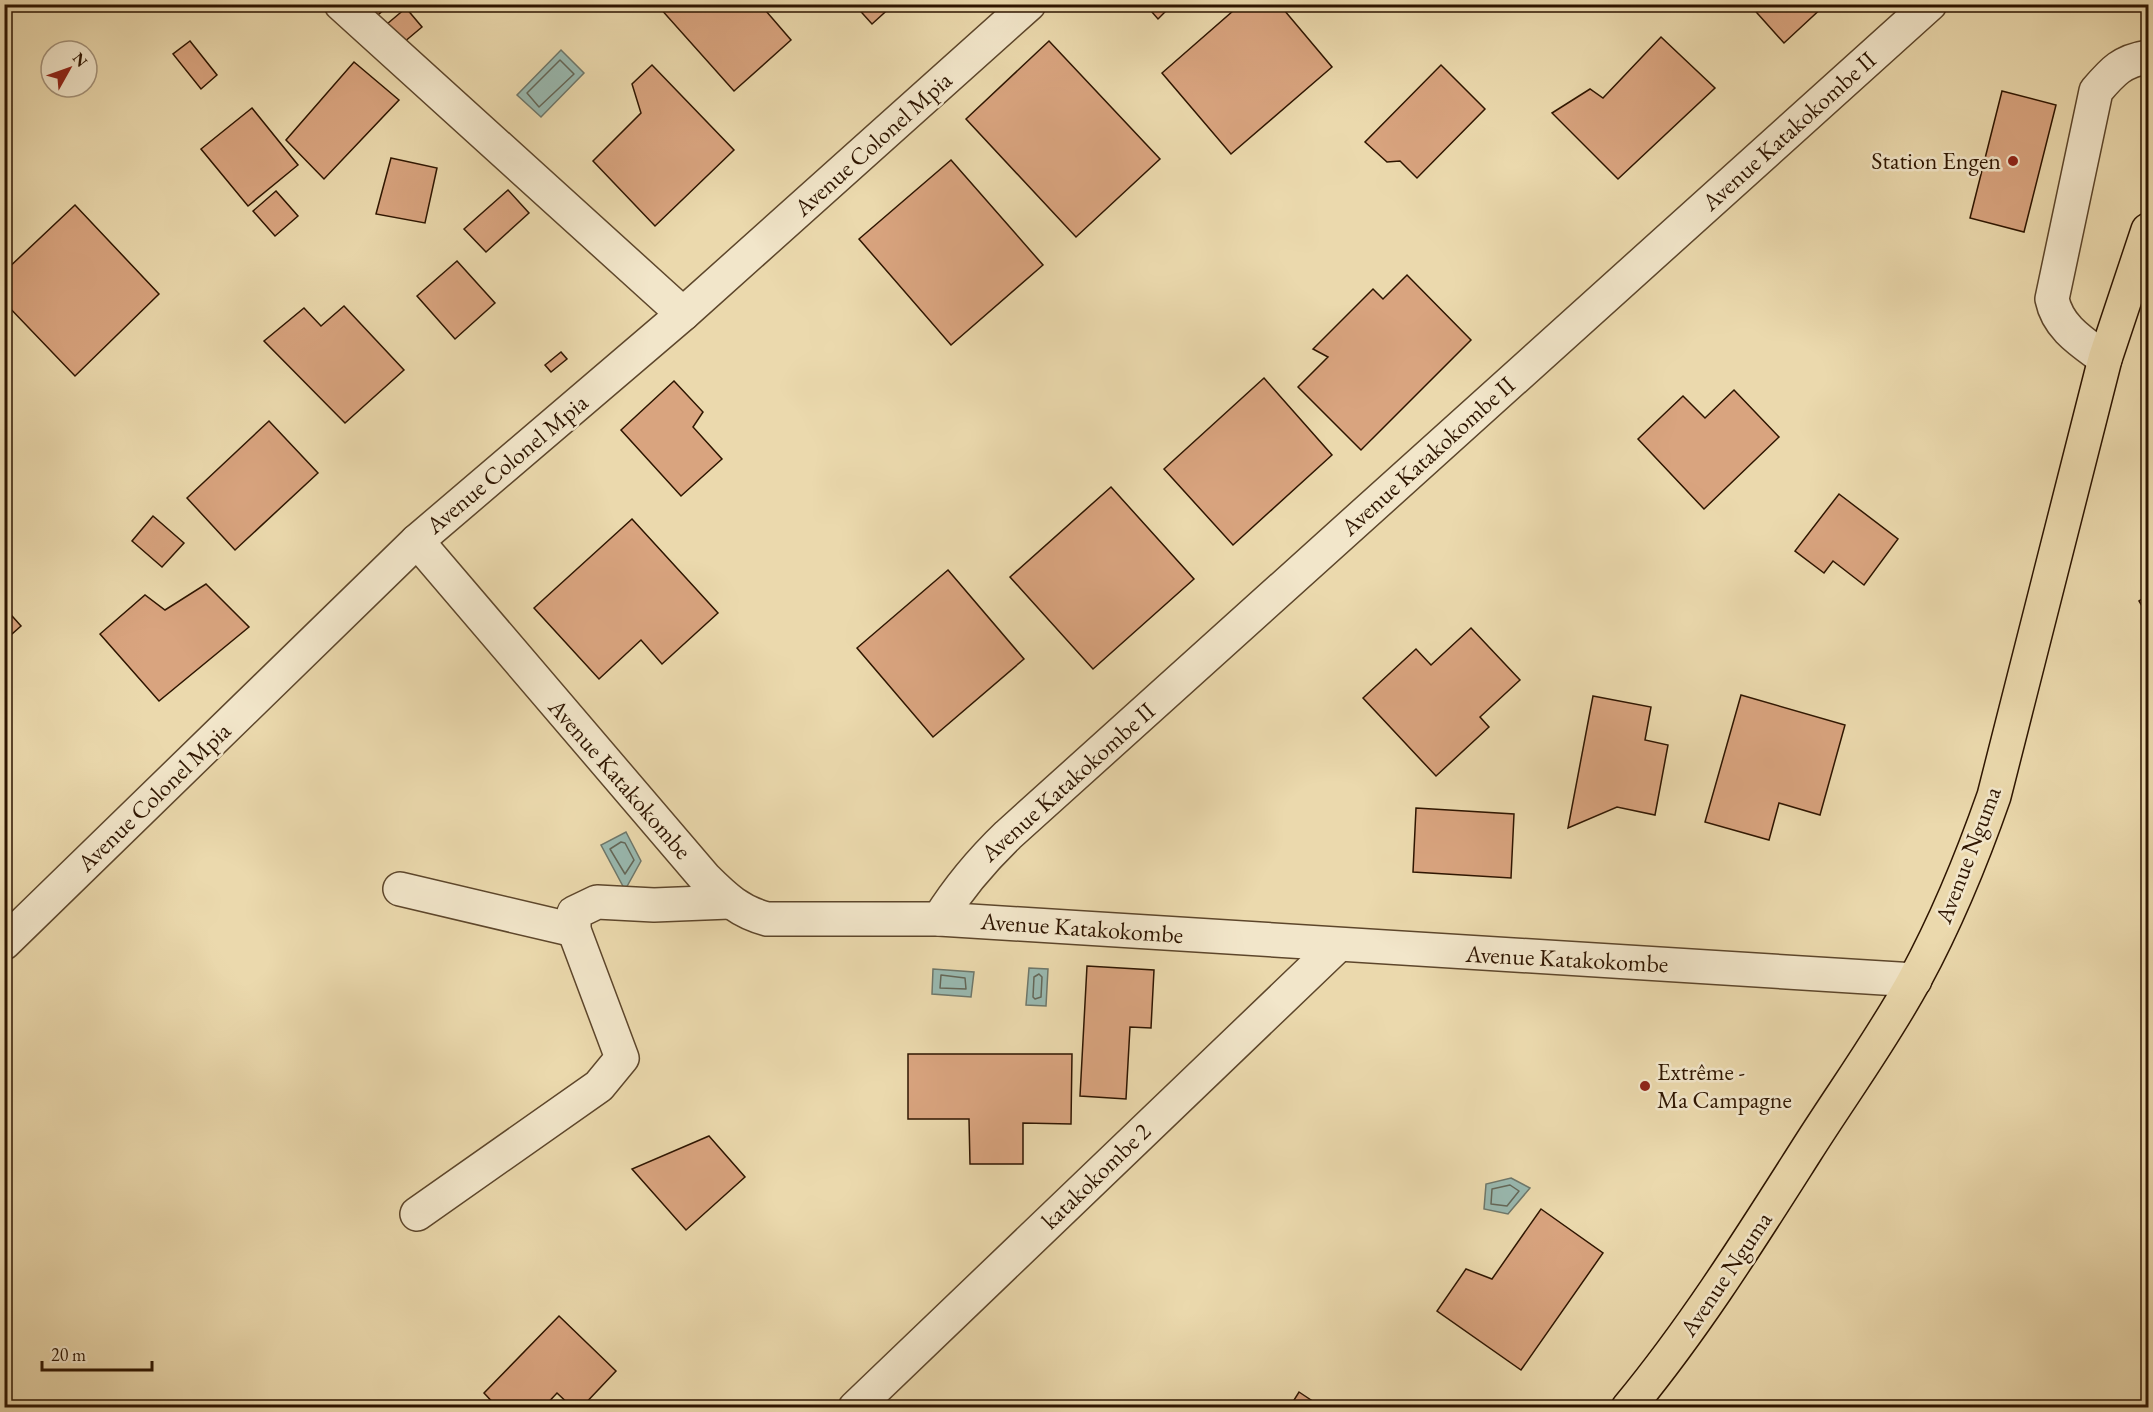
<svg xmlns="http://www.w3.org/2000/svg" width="2153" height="1412" font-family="'EB Garamond',serif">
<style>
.water{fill:#99b9b0;stroke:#6e776a;stroke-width:1.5}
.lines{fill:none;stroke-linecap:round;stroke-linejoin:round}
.shore{stroke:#646758;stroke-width:1.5}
.building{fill:#d9a47f;stroke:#2e1500;stroke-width:1.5}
.minor-casing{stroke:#5d462b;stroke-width:36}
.major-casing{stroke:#2e1500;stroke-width:36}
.minor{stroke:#f2e6ca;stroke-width:33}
.major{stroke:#ebd9ad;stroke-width:33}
.poi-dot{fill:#8f2418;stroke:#f2e6ca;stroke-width:2}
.labels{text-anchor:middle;stroke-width:5;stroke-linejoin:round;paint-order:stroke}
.street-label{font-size:24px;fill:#2e1500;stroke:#f2e6ca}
.poi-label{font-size:24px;fill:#2e1500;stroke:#f2e6ca;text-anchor:end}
</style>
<rect width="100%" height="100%" fill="#ebd9ad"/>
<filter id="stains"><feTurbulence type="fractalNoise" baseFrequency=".00333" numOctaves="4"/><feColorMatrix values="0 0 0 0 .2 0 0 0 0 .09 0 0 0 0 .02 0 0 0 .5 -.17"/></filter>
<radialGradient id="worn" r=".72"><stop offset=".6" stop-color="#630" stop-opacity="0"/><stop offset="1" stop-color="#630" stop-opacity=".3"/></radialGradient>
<g class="water">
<polygon points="561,50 584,73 541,117 517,95"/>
<polygon points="626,832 641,861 625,890 601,845"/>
<polygon points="1029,968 1048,969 1046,1006 1026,1005"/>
<polygon points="933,969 974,972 971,997 932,994"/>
<polygon points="1511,1178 1530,1188 1508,1214 1484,1209 1486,1184"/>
</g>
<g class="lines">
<g class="shore">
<polygon points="560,60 574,74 539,107 527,93"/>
<polygon points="621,842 625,843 634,860 625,874 610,849"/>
<polygon points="1039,974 1042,977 1041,997 1035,999 1033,997 1034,977"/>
<polygon points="941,975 965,978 966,989 940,988"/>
<polygon points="1510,1185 1519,1191 1507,1206 1491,1204 1492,1189"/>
</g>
</g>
<g class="building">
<polygon points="368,4 391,4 373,19 364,7"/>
<polygon points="661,4 760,4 791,40 734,91 659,7"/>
<polygon points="854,4 894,4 872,24"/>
<polygon points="1145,4 1173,4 1158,19"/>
<polygon points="1241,4 1279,4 1332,67 1231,154 1162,73"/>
<polygon points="1749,4 1826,4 1784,43"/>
<polygon points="406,8 422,27 397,48 381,29"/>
<polygon points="1661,37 1715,88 1618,179 1552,113 1590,89 1603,98"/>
<polygon points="190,41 217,75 201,89 173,54"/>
<polygon points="1049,41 1160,159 1076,237 966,119"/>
<polygon points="354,62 399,100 324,179 286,140"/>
<polygon points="652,65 734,150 655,226 593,161 641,113 632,84"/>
<polygon points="1441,65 1485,109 1417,178 1400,161 1387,162 1365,142"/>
<polygon points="2002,91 2056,105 2024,232 1970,218"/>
<polygon points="252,108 298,165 248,206 201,149"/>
<polygon points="391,158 437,168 425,223 376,214"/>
<polygon points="951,160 1043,265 951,345 859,239"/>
<polygon points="508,190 529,213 486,252 464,229"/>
<polygon points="276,191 298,216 275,236 253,211"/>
<polygon points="75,205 159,294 75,376 4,302 4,272"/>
<polygon points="457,261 495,303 455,339 417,296"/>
<polygon points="1407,275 1471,340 1361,450 1298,387 1328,357 1313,349 1373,289 1383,299"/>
<polygon points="344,306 404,370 345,423 264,341 304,308 321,326"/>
<polygon points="561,352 567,359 551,372 545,365"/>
<polygon points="1264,378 1332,455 1233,545 1164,469"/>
<polygon points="674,381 703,412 693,427 722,459 681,496 621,430"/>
<polygon points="1734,390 1779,437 1704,509 1638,439 1683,396 1705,418"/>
<polygon points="269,421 318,473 235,550 187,498"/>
<polygon points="1111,487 1194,579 1093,669 1010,577"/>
<polygon points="1839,494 1898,539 1864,585 1833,561 1824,573 1795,551"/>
<polygon points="153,516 184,543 162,567 132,541"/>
<polygon points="632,519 718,613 662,664 641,640 599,679 534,608"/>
<polygon points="948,570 1024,659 933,737 857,648"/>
<polygon points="206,584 249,627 159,701 100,634 145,595 165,610"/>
<polygon points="2148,595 2148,616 2139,601"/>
<polygon points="4,607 21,626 4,641"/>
<polygon points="1471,628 1520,680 1480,717 1489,727 1436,776 1363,698 1416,649 1431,665"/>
<polygon points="1741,695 1845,725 1820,815 1779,803 1769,840 1705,822"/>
<polygon points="1593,696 1651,707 1645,740 1668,745 1655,815 1617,807 1568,828"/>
<polygon points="1416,808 1514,814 1511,878 1413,872"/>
<polygon points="1087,966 1154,970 1151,1028 1130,1027 1126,1099 1080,1096"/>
<polygon points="908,1054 1072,1054 1071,1124 1023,1123 1023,1164 970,1164 969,1119 908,1119"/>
<polygon points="709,1136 745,1177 686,1230 632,1169"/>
<polygon points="1541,1209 1603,1253 1521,1370 1437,1311 1466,1269 1492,1279"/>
<polygon points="559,1316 616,1371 581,1408 573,1408 557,1393 543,1408 498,1408 484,1393"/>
<polygon points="1299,1392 1323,1408 1289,1408"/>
</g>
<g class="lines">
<g class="minor-casing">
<g id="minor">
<polyline points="341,4 683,314"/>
<path d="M2105,359C2082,342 2058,328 2052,299L2096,91C2113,71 2122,61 2148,57"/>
<path d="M417,541L705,878C725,898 740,912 767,919H939L1915,980"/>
<polyline points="400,889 574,930"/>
<path d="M939,919C959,887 981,861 1008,835L1930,4"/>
<polyline points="4,943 417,541 683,314 1029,4"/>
<polyline points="417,1214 599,1086 622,1058 574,930 574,913 597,902 654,905 729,902"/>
<polyline points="855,1408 1338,945"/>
</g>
</g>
<g class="major-casing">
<path id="major" d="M1628,1408C1695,1327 1750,1239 1806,1151C1842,1094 1883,1038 1915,979C1947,920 1972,859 1994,796L2105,359L2148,230"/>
</g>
<use href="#minor" class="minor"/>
<use href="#major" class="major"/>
</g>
<g class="poi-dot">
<circle cx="2013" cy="161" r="6"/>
<circle cx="1645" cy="1086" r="6"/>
</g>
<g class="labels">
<g class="street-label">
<text transform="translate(1789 131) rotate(-42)" y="8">Avenue Katakokombe II</text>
<text transform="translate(873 144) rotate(-42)" y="8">Avenue Colonel Mpia</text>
<text transform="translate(1428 456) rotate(-42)" y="8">Avenue Katakokombe II</text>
<text transform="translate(507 464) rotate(-40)" y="8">Avenue Colonel Mpia</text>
<text transform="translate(620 779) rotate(49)" y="8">Avenue Katakokombe</text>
<text transform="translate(1068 782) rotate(-42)" y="8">Avenue Katakokombe II</text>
<text transform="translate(154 797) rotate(-44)" y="8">Avenue Colonel Mpia</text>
<text transform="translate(1968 855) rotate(-69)" y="8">Avenue Nguma</text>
<text transform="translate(1082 928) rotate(4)" y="8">Avenue Katakokombe</text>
<text transform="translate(1567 959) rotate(3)" y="8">Avenue Katakokombe</text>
<text transform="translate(1096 1176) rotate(-44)" y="8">katakokombe 2</text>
<text transform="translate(1726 1274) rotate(-56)" y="8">Avenue Nguma</text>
</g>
<g class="poi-label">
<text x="2001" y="169">Station Engen</text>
<text x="1657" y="1080" text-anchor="start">Extrême -<tspan x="1657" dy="28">Ma Campagne</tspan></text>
</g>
</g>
<rect width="2153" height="1412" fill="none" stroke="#ebd9ad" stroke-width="24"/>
<rect x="6" y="6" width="2141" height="1400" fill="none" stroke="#2e1500" stroke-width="3"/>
<rect x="12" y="12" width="2129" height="1388" fill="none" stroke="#2e1500" stroke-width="1.5"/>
<g transform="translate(69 69) rotate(50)"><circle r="28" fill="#f2e6ca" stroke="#a49279" stroke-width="1.5"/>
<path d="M0-4.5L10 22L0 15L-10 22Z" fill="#8f2418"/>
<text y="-9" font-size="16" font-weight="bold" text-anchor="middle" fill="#2e1500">N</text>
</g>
<path d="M42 1361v9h110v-9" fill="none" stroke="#2e1500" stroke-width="3"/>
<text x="51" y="1361" font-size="18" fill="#2e1500" stroke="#f2e6ca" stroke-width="4.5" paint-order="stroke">20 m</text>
<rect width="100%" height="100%" filter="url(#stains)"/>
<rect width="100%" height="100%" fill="url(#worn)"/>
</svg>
